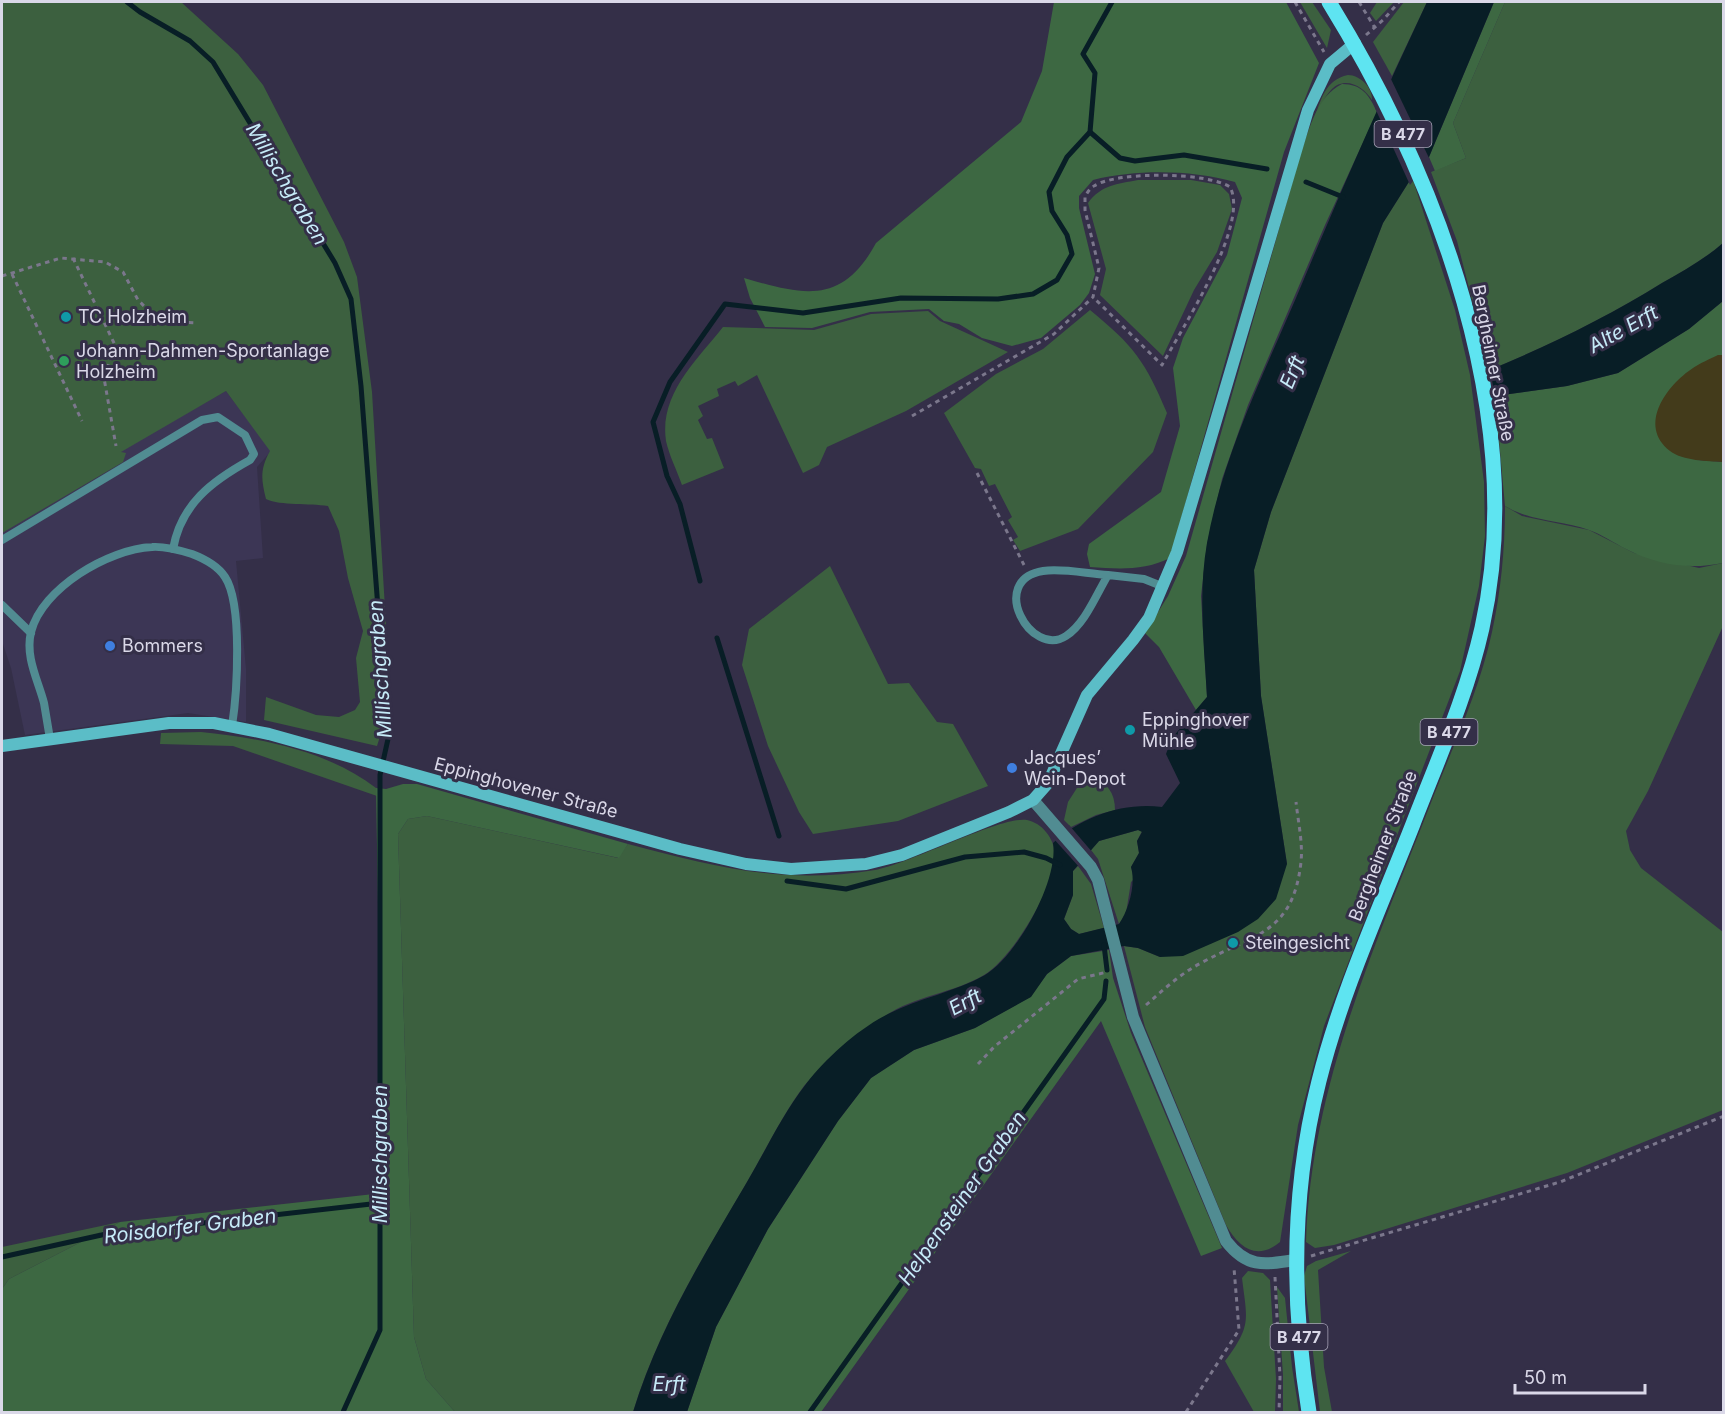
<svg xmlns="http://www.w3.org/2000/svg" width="1725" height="1414" font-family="Inter,sans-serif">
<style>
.built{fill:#3c3655}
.green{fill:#3c603f}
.forest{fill:#3d6842}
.sand{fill:#433b1b}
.water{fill:#081e26;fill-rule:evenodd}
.pier{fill:#342f48}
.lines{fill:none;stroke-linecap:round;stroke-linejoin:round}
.stream{stroke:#081e26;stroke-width:5}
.path{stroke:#7b778c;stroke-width:3;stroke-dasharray:4.5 4.5;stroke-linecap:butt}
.service{stroke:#518c92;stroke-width:8}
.minor{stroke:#518c92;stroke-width:12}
.secondary{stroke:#5bbdc7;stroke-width:12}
.primary{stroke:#5ee4f1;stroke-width:15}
.culture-dot{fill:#0f9aa8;stroke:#342f48;stroke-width:2}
.leisure-dot{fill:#2e9e5b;stroke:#342f48;stroke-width:2}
.shop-dot{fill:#3f7fe0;stroke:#342f48;stroke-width:2}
.labels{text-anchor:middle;stroke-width:6;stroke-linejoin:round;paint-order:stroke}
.shield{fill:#342f48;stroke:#a8a5b8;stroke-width:1.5}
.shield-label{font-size:16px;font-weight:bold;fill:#dad8e8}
.poi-label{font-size:18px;fill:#dad8e8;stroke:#342f48;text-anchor:start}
.street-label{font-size:18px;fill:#dad8e8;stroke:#342f48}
.water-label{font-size:20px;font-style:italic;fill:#c6ebf8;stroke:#342f48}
</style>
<rect width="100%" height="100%" fill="#342f48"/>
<polygon class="built" points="226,391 271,451 257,467 263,558 236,561 246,669 246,722 188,713 25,735 11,668 2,641 2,528 134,443"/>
<g class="green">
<path d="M2,2H181L238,54L263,85L344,242L357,277L372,392L386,625L375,630L372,637L383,727L377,746L264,720L266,697L316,715L339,717L355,710L360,702L356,658L363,631L348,578L339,531L328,506C309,503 281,506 266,499C261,479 260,469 270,451L226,391L121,452L126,453L123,462L2,533Z"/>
<polygon points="1300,2 1312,2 1331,30 1327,48"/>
<polygon points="1377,2 1394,2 1376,21 1370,13"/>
<polygon points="1404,2 1427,2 1392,76 1373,42"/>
<path d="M1505,2H1723V243C1705,259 1683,271 1662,283C1607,317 1550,345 1490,370L1457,241L1431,172L1466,158L1453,123Z"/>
<path d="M1348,75C1360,75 1373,88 1372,100C1364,87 1345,75 1331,90C1324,97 1319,110 1314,119C1321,100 1325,80 1348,75Z"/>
<path d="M1412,177L1455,310L1470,375L1484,482L1485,536L1479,586L1460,671L1324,1026L1298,1125L1280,1242C1257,1261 1239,1248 1226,1225L1145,1027L1124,946L1138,948L1160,957L1287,864L1261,696L1254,570L1271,512L1383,223Z"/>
<path d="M1138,180H1191L1220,185L1229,194L1232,209L1217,252L1194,290L1163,356L1100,295L1106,269L1088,203C1101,185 1117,184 1138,180Z"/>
<path d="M1090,310C1134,346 1145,361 1167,413L1153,452L1078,529L1020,551L1013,540L1018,537L1008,520L1012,517L995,484L989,486L981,469L975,468L944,413L996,374L1043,349Z"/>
<path d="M928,311L940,321L1008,352L906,411L827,447L819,465L803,473L757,375L738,386L735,381L717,389L719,396L698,406L703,416L698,420L707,439L712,438L724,468L682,485C677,471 669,455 666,441C659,394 697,360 723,327L814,330L871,314Z"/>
<path d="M1505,506L1522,516L1589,530L1634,553L1699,568L1723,563V626L1648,791L1626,831L1630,850L1641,868L1723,932V1110L1567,1173L1334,1245L1315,1248L1306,1242C1311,1083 1378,940 1434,795C1455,742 1480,688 1492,632C1501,591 1505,548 1505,506Z"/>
<polygon points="830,566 888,684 909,683 937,722 953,724 988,786 898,821 813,834 799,812 768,746 742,665 749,629"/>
<path d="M201,732C261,738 328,751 376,788L377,796L233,746L160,744L161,733Z"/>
<path d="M1091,776C1107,782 1115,793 1115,810L1096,815L1071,827L1064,820L1068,802L1084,777Z"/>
<path d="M427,816L618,858L628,844C715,867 784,885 875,870C909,864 1003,815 1027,820C1042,823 1054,838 1055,854C1056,886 1012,959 984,975C954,993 914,996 885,1016C868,1028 852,1045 836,1059C826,1067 812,1076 804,1086C781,1117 763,1155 743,1189C700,1262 658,1330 633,1412H455L426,1379L414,1337L398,834L408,819Z"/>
<polygon points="1138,830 1142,831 1137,841 1139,853 1131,867 1134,879 1131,882 1126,913 1119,924 1098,859 1091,850 1099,841"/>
<polygon points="1078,866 1091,884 1104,928 1079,934 1071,929 1064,919 1073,895 1073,871"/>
<polygon points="120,1222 9,1279 2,1289 2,1247"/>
<polygon points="1351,1251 1318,1270 1324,1367 1332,1412 1320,1412 1304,1276 1307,1266 1316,1261"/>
<path d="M1248,1271L1263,1273L1270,1280L1276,1379L1275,1412H1254L1225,1361C1252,1325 1247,1320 1242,1278Z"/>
<polygon points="1277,1287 1285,1298 1292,1367 1299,1412 1283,1412 1283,1375"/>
</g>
<g class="forest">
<path d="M1054,2H1286L1319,63L1284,152L1170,558C1144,571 1118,569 1090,567L1087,554L1089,544L1161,492L1180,426L1173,368L1183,338L1227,255L1242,198L1235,182C1191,170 1138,169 1093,180L1079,196V208L1095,274L1089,293L1080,305L1041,338L1012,346L982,338L959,324L944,321L929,309L870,312L812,328L765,327L750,298L744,278C803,295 842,306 876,243L1021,122L1042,71Z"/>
<polygon points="1494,2 1505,2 1453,123 1466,158 1435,171 1429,157"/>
<path d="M1342,84C1362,84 1369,95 1377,112L1325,225L1248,405L1222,479L1207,544L1201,596L1207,697L1196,710L1159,647L1145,633L1168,596L1186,556L1301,152C1310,128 1317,96 1342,84Z"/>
<path d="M1723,301V355H1718L1697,460L1723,462V563C1689,570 1657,565 1626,549C1614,543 1601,534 1589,530C1560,520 1532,522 1505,506L1495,396L1567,386L1618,373L1689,329Z"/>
<polygon points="403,784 417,784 628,844 619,858 427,816 408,819 398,834 414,1337 426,1379 455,1412 2,1412 2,1289 9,1279 120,1222 383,1193 376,788 386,789"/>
<polygon points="1109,950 1113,978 1131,1033 1222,1248 1201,1256 1101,1021 821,1412 687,1412 716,1327 768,1229 838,1121 871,1078 914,1050 975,1028 1030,997 1047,974 1071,956"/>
</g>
<path class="sand" d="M1718,355H1723V462C1708,461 1683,461 1670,451C1637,425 1667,385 1693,368C1700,363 1710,359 1718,355Z"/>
<g class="water">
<path d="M1427,2H1494L1429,157L1412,177L1383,223L1271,512L1254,570L1261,696L1287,864L1276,899L1258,919L1238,932L1183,956L1160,957L1138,948L1124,946L1071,956L1047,974L1031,997L975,1028L914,1050L871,1078L838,1121L768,1229L716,1327L687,1412H633C659,1328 703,1257 747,1182C766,1150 783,1113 806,1084C826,1058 858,1029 888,1014C919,998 955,992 985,975C1017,956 1059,880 1053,843C1082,817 1122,802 1162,807L1180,783L1166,754L1172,738L1207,697C1204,645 1198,594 1207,543C1224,449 1268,366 1304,279C1343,186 1384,93 1427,2ZM1138,830L1142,832L1137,841L1139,853L1131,867C1136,884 1129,909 1119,924L1079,934L1071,929L1064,919L1073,895V871L1099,841Z"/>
<path d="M1723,243V301L1689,329L1618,373L1567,386L1495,396L1490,370C1550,345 1607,317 1662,283C1683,271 1705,259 1723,243Z"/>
</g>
<g class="pier">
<polygon points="1389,75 1430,160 1410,185 1375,108"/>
<polygon points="1069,825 1093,853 1080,868 1053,838"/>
</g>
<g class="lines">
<g class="stream">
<polyline points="127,2 140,12 190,41 213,62 335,263 351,299 361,386 388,739 380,775 380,1330 343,1412"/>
<polyline points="1090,132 1120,158 1135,161 1184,155 1267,169"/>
<polyline points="1306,182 1343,197"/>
<polyline points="700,581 680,504 667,476 653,422 670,382 725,304 803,313 901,298 998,299 1033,294 1057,280 1072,254 1067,235 1052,211 1049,192 1067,157 1090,132 1095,73 1083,54 1112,2"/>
<polyline points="717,638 779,836"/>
<polyline points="787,881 846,889 965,857 1024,852 1046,858 1060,865"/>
<polyline points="1104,945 1107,970"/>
<polyline points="2,1257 106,1234 380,1203"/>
<polyline points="810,1412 1104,999 1106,981"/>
</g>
<g class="path">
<polyline points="1295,2 1324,52"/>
<polyline points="1359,2 1375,28"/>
<polyline points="1366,35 1384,19 1399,2"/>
<polyline points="73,258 115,345 104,378 116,446"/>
<polyline points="12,274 82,421"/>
<polyline points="2,276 61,258 105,262 123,272 138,300 151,313 176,322 197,323"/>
<path d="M912,416L1054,334L1093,297L1099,268L1085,210V197C1087,193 1090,188 1094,186C1117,171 1207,172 1230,187C1250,225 1182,328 1162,365L1093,297"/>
<polyline points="977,473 1024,565"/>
<path d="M1146,1005C1163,990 1180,974 1201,963C1254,934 1293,934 1301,862C1303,843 1298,821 1296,802"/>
<polyline points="978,1064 994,1047 1078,979 1107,972"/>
<polyline points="1311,1256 1560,1182 1724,1116"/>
<polyline points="1275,1277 1280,1377 1279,1412"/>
<polyline points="1186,1412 1239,1330 1234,1268"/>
</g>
<g class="service">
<path d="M2,540L202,420L218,417L245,435L254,454L250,460C212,481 181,504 173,549"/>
<path d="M1108,575C1088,574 1063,568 1043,571C987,580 1031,659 1066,636C1085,624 1096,595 1108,575L1144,579L1164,587"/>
<polyline points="2,605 31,633"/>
<path d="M50,739C48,727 46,715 44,703C38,680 25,657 31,632C42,588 109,549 152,547C165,546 179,550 192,554C205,559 218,566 225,577C243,604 237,694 232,726"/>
</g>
<path class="minor" d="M1033,800L1091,867L1098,880L1133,1017L1226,1241C1247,1268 1263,1265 1295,1260"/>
<polyline class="secondary" points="2,746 169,723 214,723 269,734 680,849 746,864 791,869 866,864 902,855 1009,812 1033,800 1048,783 1087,695 1133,640 1149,618 1177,552 1308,110 1330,64 1355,43"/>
<path class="primary" d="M1309,1412C1291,1301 1291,1191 1319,1081C1341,993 1380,908 1413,824C1438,759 1467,695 1482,628C1529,417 1438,179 1329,2"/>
</g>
<g class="culture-dot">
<circle cx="66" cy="317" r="6"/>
<circle cx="1130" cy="730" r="6"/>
<circle cx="1233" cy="943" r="6"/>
</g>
<circle class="leisure-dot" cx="64" cy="361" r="6"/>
<g class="shop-dot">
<circle cx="110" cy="646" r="6"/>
<circle cx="1012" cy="768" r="6"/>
</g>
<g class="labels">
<g class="shield">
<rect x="1374.5" y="121" width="57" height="26" rx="4.5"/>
<rect x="1420.5" y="719" width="57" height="26" rx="4.5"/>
<rect x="1270.5" y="1324" width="57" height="26" rx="4.5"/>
</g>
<g class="shield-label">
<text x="1403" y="140">B 477</text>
<text x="1449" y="738">B 477</text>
<text x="1299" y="1343">B 477</text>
</g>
<g class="poi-label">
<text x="78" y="323">TC Holzheim</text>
<text x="76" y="357">Johann-Dahmen-Sportanlage<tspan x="76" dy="21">Holzheim</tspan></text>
<text x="122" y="652">Bommers</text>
<text x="1142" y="726">Eppinghover<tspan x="1142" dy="21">Mühle</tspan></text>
<text x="1024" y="764">Jacques’<tspan x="1024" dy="21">Wein-Depot</tspan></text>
<text x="1245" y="949">Steingesicht</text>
</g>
<g class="street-label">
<text transform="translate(1493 363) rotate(79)" y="6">Bergheimer Straße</text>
<text transform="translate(526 788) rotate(15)" y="6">Eppinghovener Straße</text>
<text transform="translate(1383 846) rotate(-69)" y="6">Bergheimer Straße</text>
</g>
<g class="water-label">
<text transform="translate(287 184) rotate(59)" y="7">Millischgraben</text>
<text transform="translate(1623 329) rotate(-29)" y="7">Alte Erft</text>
<text transform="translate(1292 372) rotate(-67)" y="7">Erft</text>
<text transform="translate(380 669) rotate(-94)" y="7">Millischgraben</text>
<text transform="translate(965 1002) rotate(-28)" y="7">Erft</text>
<text transform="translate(380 1154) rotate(-90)" y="7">Millischgraben</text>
<text transform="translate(962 1198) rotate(-55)" y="7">Helpensteiner Graben</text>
<text transform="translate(190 1226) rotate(-7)" y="7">Roisdorfer Graben</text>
<text x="669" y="1391">Erft</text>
</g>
</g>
<rect width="1725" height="1414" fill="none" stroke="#dad8e8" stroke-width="6"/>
<path d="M1515 1384v9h130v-9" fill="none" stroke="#dad8e8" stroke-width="3"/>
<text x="1524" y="1384" font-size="18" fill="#dad8e8" stroke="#342f48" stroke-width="4.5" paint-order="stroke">50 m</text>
</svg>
